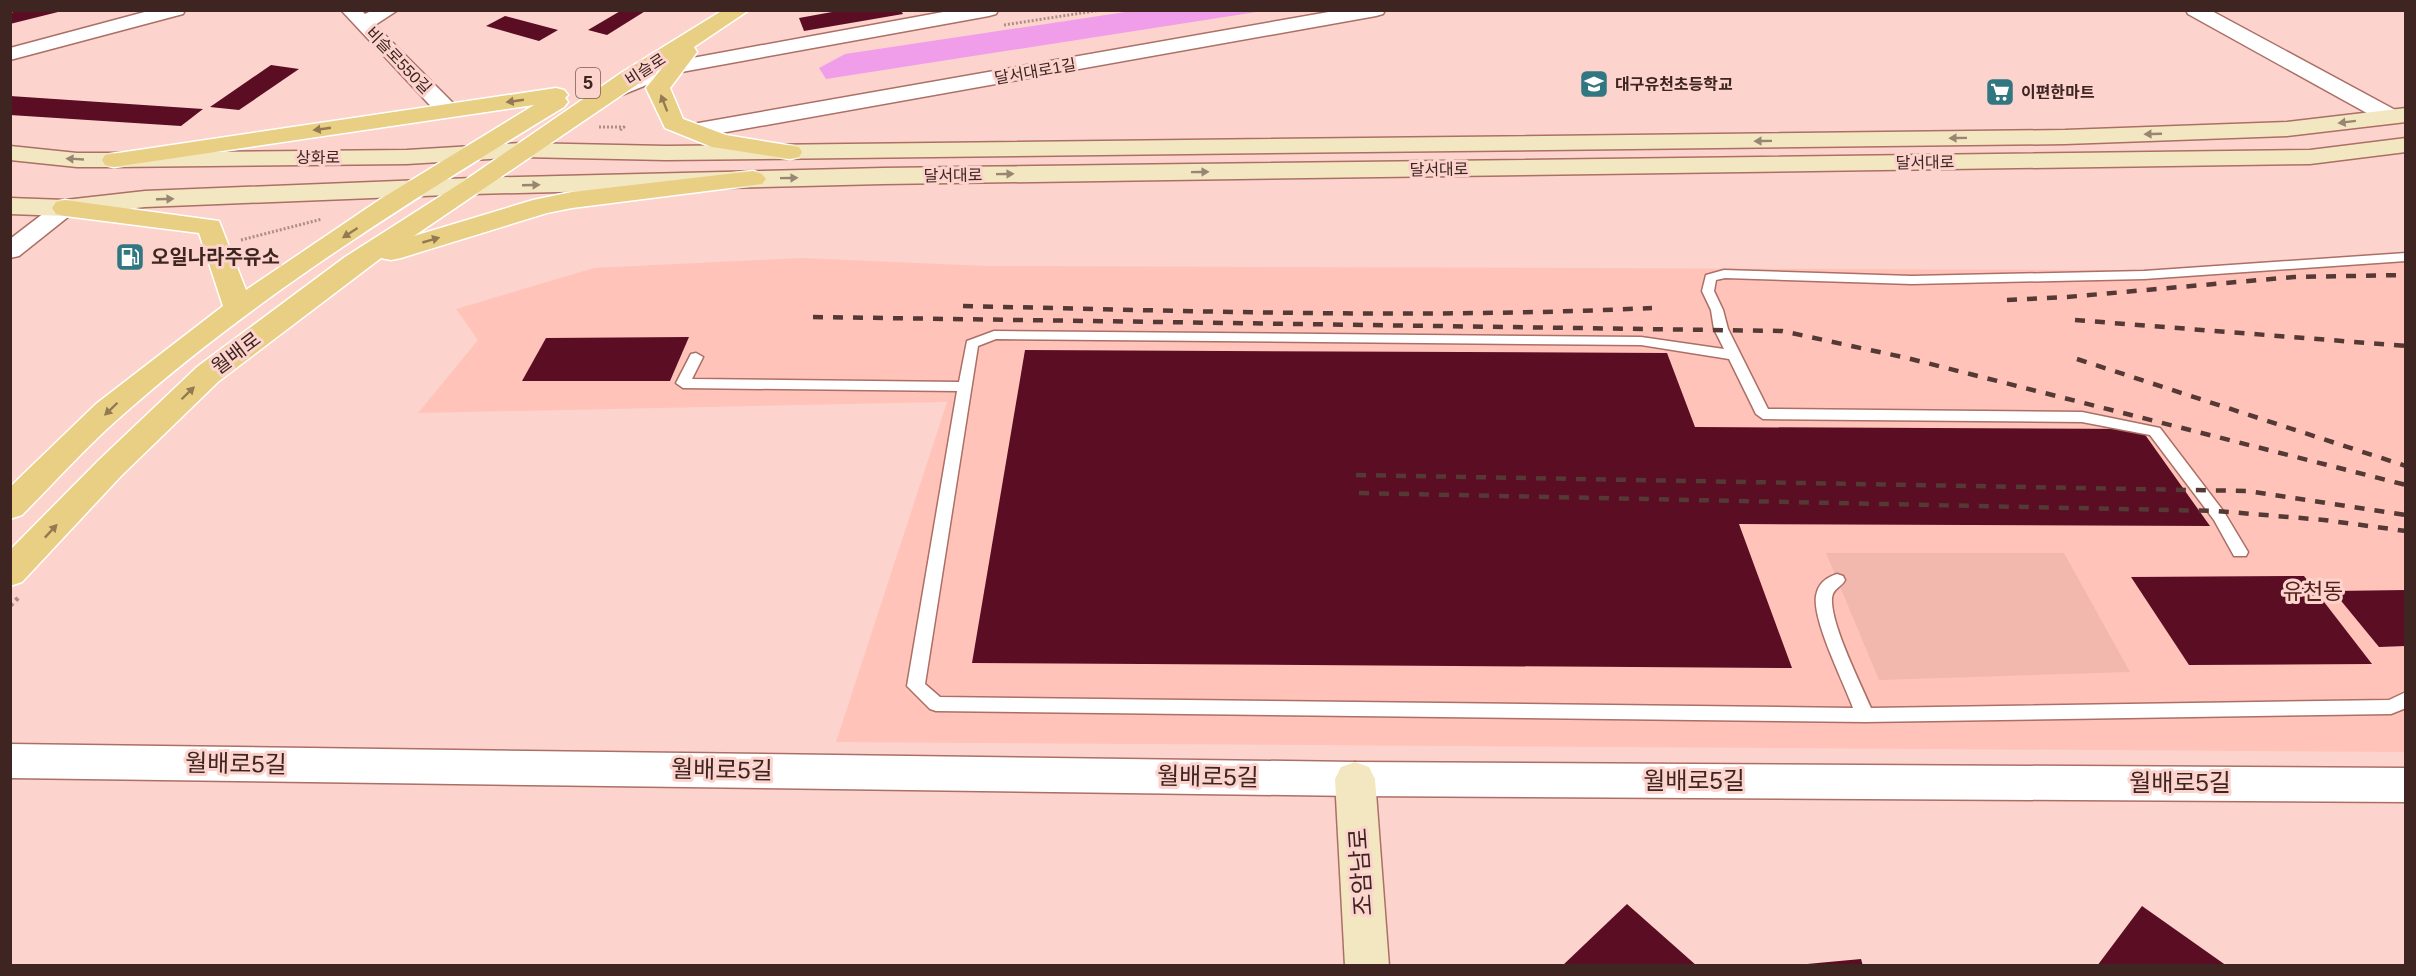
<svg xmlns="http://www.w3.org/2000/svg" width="2416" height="976" font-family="Helvetica,'Noto Sans KR',sans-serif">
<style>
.built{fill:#ffc3b9}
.green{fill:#f2b7ad}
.water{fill:#f09ee9}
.building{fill:#5b0d24}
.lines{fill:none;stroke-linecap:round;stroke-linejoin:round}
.service-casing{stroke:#ab6f66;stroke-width:3}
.minor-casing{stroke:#ab6f66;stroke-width:3}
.tertiary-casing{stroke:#ab6f66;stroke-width:3}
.secondary-casing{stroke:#ab6f66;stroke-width:3}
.primary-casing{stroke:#fff;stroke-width:3}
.path-far1{stroke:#af8d87;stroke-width:3;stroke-dasharray:2 2;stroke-linecap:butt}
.path{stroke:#af8d87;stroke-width:4.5;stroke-dasharray:4 4;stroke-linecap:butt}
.service{fill:#fff;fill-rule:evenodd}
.minor{fill:#fff;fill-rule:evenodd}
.tertiary{fill:#fff;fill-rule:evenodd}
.secondary{fill:#f3e7c2;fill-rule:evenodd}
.primary{fill:#e8cf84;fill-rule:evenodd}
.rail{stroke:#543935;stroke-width:4.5;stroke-dasharray:10 10;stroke-linecap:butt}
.oneway{fill:#937a52}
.oneway2{fill:#988672}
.labels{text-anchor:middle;stroke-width:6;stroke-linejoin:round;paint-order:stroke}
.far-street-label{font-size:16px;fill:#3e2521;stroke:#fcd4cd}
.far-poi-label{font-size:16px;font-weight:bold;fill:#3e2521;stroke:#fcd4cd;text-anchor:start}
.shield{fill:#fcd4cd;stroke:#775a55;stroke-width:1.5}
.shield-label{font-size:18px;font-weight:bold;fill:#3e2521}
.poi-label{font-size:20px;font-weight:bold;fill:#3e2521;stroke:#fcd4cd;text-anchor:start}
.street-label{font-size:20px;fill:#3e2521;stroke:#fcd4cd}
.quarter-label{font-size:22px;fill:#54211a;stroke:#fcd4cd}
.near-street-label{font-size:24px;fill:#3e2521;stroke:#fcd4cd}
</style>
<rect width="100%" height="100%" fill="#fcd4cd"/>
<polygon class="built" points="2405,254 2405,752 836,742 947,402 418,413 478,340 456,309 594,268 801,258 988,266 2139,270"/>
<polygon class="green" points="1826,553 2064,553 2130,672 1879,680"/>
<polygon class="water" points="1132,11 1263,11 826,79 819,68 845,54"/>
<g class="building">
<polygon points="21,10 62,10 62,11 10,24 10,13"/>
<polygon points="622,10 647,10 607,35 588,30"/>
<polygon points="843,10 901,10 903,14 804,31 799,18"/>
<polygon points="505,16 558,30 539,41 486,26"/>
<polygon points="271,65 299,69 239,110 210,107"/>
<polygon points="10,96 203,109 181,126 10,115"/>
<polygon points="689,337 670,381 522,381 546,338"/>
<polygon points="1025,350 1667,353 1695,427 2141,429 2210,526 1739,524 1792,668 972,663"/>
<polygon points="2304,576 2372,664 2189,665 2131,577"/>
<polygon points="2406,590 2406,646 2379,647 2333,591"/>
<polygon points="1627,904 1697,966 1562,966"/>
<polygon points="2142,906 2227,966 2097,966"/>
<polygon points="1861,959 1863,966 1807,966 1807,964"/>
</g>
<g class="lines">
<g class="service-casing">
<path id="service" d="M2406,253V261L2144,279L1912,284L1725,278L1716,280L1714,291L1723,310L1728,329L1768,409L2082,412L2160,428L2224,512L2248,552L2246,556H2234L2214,520L2150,435L2082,422L1763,419L1756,414L1729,359L1641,345L996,339L978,346L925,684L940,697L1853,708C1844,683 1812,620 1816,596C1818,584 1825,578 1837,574L1843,576L1845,580C1841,588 1833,588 1832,598C1830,623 1860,682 1871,708L2389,700L2406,692V708L2391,714L1865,722L936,711L930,709L907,686L957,391L683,388L676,383L691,354L696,353L703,357L692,379L959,382L967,341L994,331L1641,337L1724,349L1714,329L1711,310L1702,291L1706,275L1724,270L1912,276L2144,271Z"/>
</g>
<g class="minor-casing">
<g id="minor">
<polygon points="152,10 185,10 183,14 10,60 10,48"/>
<polygon points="341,10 361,10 365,14 373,10 398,10 375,25 456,106 459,111 456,116 448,117 440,116"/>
<polygon points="954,10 998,10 996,14 989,16 676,73 612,99 605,97 601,93 605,89 653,67 676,61"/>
<polygon points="1340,10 1385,10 1383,14 1376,16 693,138 685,136 682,131 685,126 693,124"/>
<polygon points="2186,10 2210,10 2399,112 2402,117 2399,122 2391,123 2383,122 2188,14"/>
<polygon points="65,201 73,203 77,208 73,213 19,256 10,258 10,239 57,203"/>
</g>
</g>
<g class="tertiary-casing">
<polygon id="tertiary" points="10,744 1355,762 2406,768 2406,802 1355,796 10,778"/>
</g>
<g class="secondary-casing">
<g id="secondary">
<polygon points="2406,108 2406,122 2287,136 2065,144 666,160 522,157 407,164 114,167 77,167 10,160 10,146 77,153 114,153 407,150 522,143 666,146 2065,130 2287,122"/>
<polygon points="2406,138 2406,152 2310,164 883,184 473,194 145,207 65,216 10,214 10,198 65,200 145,191 473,178 883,168 2310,150"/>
<polygon points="1355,762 1369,767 1375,779 1389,966 1345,966 1335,779 1341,767"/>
</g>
</g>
<g class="primary-casing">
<g id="primary">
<polygon points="723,10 749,10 694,47 697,52 670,88 683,119 726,135 799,147 802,152 799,157 790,159 712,147 665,128 646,88 663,67 414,236 533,200 572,192 753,171 762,174 766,179 762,184 572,208 547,213 401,258 391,260 381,258 219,381 121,476 22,582 10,586 10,550 99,460 197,367 345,257 464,181 621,73"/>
<path d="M556,88L564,90L568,95L565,98L568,102L564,107C410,201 253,298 118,419C84,449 54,483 22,515L10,519V487L96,404L223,306L199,233L65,216L56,214L52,208L56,202L65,200L219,221L246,290L379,200L534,105L114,167L105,165L102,160L105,155Z"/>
</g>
</g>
<g class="path-far1">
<polyline points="1004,25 1101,10"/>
<polyline points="599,127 624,127 619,131"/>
<polyline points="241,240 322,219"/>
</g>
<polyline class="path" points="10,606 18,598"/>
<use href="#service" class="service"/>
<use href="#minor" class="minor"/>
<use href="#tertiary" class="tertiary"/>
<use href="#secondary" class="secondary"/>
<use href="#primary" class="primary"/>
<g class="rail">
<polyline points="2007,300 2067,297 2294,277 2406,275"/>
<path d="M963,306C1193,311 1422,319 1652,308"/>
<polyline points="813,317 1782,331 1907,358 2406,485"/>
<polyline points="2075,320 2406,346"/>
<polyline points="2077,359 2406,466"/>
<polyline points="1356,475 2248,491 2406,515"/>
<polyline points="1359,493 2217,511 2324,520 2406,531"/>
</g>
</g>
<defs><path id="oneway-solid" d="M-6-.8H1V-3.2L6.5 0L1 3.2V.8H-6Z" transform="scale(1.5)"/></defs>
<g class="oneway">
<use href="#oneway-solid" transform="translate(515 101) rotate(172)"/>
<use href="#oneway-solid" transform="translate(664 103) rotate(-111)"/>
<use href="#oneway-solid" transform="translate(322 129) rotate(172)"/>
<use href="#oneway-solid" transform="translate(350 233) rotate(147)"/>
<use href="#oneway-solid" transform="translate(431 240) rotate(-16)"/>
<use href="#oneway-solid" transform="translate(188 393) rotate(-44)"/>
<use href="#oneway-solid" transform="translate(111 409) rotate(136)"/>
<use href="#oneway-solid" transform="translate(51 531) rotate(-47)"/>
</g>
<g class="oneway2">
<use href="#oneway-solid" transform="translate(2347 122) rotate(173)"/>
<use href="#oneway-solid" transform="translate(2153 134) rotate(178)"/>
<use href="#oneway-solid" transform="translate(1958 138) rotate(179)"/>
<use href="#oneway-solid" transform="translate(1763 141) rotate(179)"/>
<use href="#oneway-solid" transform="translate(75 159) rotate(-177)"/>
<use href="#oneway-solid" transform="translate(1200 172) rotate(-1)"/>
<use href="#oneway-solid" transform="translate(1005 174) rotate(-1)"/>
<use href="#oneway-solid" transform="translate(789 178) rotate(-1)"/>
<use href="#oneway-solid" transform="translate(531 185) rotate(-2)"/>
<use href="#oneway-solid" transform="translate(165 199) rotate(-2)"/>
</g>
<defs>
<g id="school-square" transform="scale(1.5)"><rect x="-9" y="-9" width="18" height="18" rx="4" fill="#307782" stroke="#fcd4cd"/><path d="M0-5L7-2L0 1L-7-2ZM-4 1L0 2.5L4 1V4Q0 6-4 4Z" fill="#fff"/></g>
<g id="supermarket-square" transform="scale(1.5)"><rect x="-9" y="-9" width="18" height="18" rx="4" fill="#307782" stroke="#fcd4cd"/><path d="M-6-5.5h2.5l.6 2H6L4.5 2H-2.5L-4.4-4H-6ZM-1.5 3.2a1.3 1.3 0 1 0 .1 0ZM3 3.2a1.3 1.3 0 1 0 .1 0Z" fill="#fff"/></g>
<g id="fuel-square" transform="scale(1.5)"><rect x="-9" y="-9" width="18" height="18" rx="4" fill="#307782" stroke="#fcd4cd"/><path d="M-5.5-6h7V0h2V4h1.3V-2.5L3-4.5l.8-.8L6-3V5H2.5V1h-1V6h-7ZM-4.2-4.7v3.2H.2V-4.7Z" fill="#fff"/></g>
</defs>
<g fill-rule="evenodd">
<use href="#school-square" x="1594" y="84"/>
<use href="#supermarket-square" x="2000" y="92"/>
<use href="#fuel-square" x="130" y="257"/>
</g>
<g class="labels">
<g class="far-street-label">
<text transform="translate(399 60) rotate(46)" y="6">비슬로550길</text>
<text transform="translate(645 69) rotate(-33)" y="6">비슬로</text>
<text transform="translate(1035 71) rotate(-10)" y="6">달서대로1길</text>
<text x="318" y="163">상화로</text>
<text transform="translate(1925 162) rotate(-1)" y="6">달서대로</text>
<text transform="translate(1439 169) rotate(-1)" y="6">달서대로</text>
<text transform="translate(953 175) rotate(-1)" y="6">달서대로</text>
</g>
<g class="far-poi-label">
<text x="1615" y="90">대구유천초등학교</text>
<text x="2021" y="98">이편한마트</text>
</g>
<rect class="shield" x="576" y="68" width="24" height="30" rx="4.5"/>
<g class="shield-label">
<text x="588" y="89">5</text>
</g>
<g class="poi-label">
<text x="151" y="264">오일나라주유소</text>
</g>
<g class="street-label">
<text transform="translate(236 353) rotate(-37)" y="7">월배로</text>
</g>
<g class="quarter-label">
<text x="2313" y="599">유천동</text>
</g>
<g class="near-street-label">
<text transform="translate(236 764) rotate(1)" y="8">월배로5길</text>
<text transform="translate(722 770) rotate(1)" y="8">월배로5길</text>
<text transform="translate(1208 777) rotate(1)" y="8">월배로5길</text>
<text x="1694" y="789">월배로5길</text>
<text x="2180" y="791">월배로5길</text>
<text transform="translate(1361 872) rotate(-94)" y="8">조암남로</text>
</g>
</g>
<rect width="2416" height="976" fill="none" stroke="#3e2521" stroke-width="24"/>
</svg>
